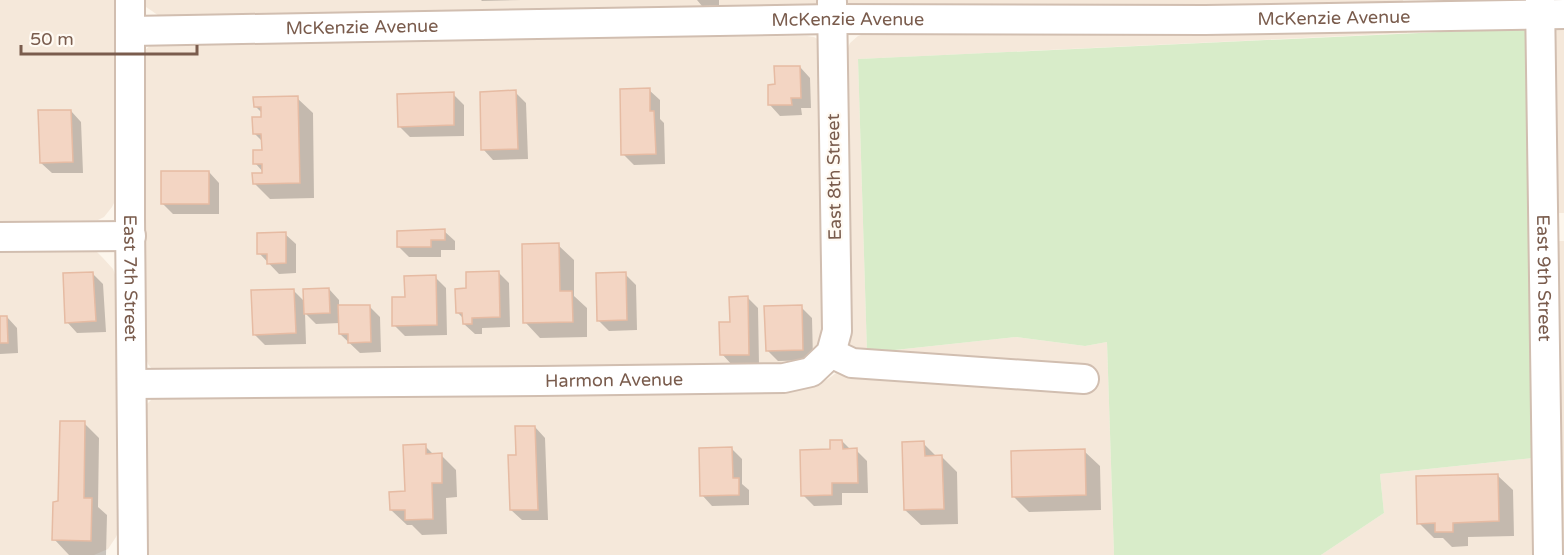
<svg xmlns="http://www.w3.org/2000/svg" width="1564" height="555" font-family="'Varela Round',sans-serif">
<rect width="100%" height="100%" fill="#fdf6ec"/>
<path fill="#f5e8da" d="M0,0h117v190l-2,11 -3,6 -8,10 -6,3 -98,2z
M143,0h675l-3,5 -644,14 -12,-3 -7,-5 -6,-4z
M846,0h557v8l-553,-1z
M1553,26h11v187h-8z
M1407,28v5l-549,26 9,294 149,-16 69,9 22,-4 7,213h-969v-141l1,-9 7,-7 657,-11 18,-8 8,-6 5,-6 7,-17 3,-19 -5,-278 4,-10 8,-7 6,-2 341,-2z
M807,36l7,1 5,3 11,292 -23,34 -649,6 -6,-3 -4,-5 -4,-12 -1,-298 2,-4 6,-5 11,-4z
M1556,241h8v314h-2z
M0,249l91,1 6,2 6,6 10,11 3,8 2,9 1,244 -3,7 -8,12 -14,6h-94z
M1533,458l1,97h-213l63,-42 -4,-39z"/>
<path fill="#d8ecc9" d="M1526,28l7,430 -153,16 4,39 -63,42h-207l-7,-213 -22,4 -69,-9 -149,16 -9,-294z"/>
<path fill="#0003" d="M481,0h41l-40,1z
M697,0h22v5l-17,1z
M800,67l10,11 1,30h-10l1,7 -22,1 -10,-11 6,-19z
M649,90l11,10v19l4,4 1,41 -31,1 -11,-11z
M515,92l11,11 2,56 -35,1 -10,-11z
M453,94l11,11v31l-54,1 -11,-11z
M297,98l16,15 1,85 -44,1 -16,-16 11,-9 -10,-11 8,-12v-9l-9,-9 9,-15v-4l-8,-8z
M71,111l10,11 2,51h-31l-11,-10z
M209,172l10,11v31h-46l-11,-11z
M444,231l11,10v9h-14v7h-32l-10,-10z
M285,234l11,10v29l-17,1 -20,-21z
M558,245l16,15v36l13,12v29l-47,1 -15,-16z
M498,272l11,11 1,44 -28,1v6h-7l-11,-10v-5l-6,-6 9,-23z
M92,273l11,11 3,48 -29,1 -10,-11z
M625,274l11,11 1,45 -28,1 -11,-11z
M435,277l11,11 1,47 -42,1 -11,-11 13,-27z
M329,289l10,11v7l30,-1 11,11 1,35 -21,1 -20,-19v-11l-24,1 -11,-11 1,31 -41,1 -11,-11 40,-43 11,11z
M747,297l11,11 1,57h-27l-10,-11z
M801,307l11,11 1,42 -35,1 -11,-11z
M0,317h7l10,11 1,25 -18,1z
M84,423l15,15 -1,69 9,8 -1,40h-37l-15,-16 6,-36z
M535,427l10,11 3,82h-26l-11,-10 6,-54z
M842,441l9,9h5l11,11 1,32h-26v12l-28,1 -11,-11 29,-44z
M923,443l14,14h5l15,15 1,52 -37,1 -16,-15z
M425,446l9,9h7l15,15 1,27 -11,1 1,36 -25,1 -10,-10h-5l-16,-15 15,-18z
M731,448l11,11v25l7,6v15l-37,1 -10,-11z
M1084,451l16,15 1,44 -72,2 -15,-15z
M1497,475l16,15 1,46 -46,1v9l-16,1 -9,-9h-9l-15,-15z"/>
<path fill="#f3d5c3" stroke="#e6bba3" stroke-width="1.5" d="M774,66h26l1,32h-10l1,7h-24v-20l7,-1z
M650,88v23h4l2,43 -35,1 -1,-66z
M516,90l2,59 -37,1 -1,-58z
M454,92v33l-56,2 -1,-33z
M298,96l2,87 -47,1 -1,-11h10v-9h-9v-14h9l-1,-16h-8l-1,-17h9v-10h-7l-1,-10z
M38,110h33l2,52 -33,1z
M161,171h48v33h-48z
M445,229v11h-14v7h-34v-16z
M286,232v31l-19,1v-10h-10v-21z
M559,243l1,48h12l1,31 -50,1 -1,-79z
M499,271l1,46 -28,1v6h-9l-1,-11h-6l-1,-24 11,-1v-16z
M93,272l3,49 -31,2 -2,-50z
M626,272l1,48 -30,1 -1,-48z
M436,275l1,50 -45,1v-29h13l-1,-21z
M329,288l1,25 -26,1 -1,-25z
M294,289l2,44 -43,2 -2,-45z
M748,296l1,59h-29l-1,-33h11l-1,-25z
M338,305h32l1,37 -23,1v-9h-9z
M802,305l1,45 -37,1 -2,-45z
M0,316h7l1,27h-8z
M60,421h25l-1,77h8l-1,43 -39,-1 1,-38 5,-1z
M515,426h20l3,84h-28l-2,-55h8z
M830,440h12l1,9 14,-1 1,35h-26v12l-31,1 -1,-46 30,-1z
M924,441l1,15 17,-1 2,54 -40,1 -2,-68z
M426,444v10l16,-1v30h-10l1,36 -28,1v-10h-15l-1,-18 16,-1 -2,-46z
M732,447l1,31h6v17l-39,1 -1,-48z
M1085,449l1,46 -74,2 -1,-46z
M1498,474l1,47 -46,2v9h-18v-9l-18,1 -1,-48z"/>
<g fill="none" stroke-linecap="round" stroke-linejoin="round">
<g stroke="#d1beb0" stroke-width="32">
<g id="street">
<path id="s1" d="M130,0v218l3,337"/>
<path id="s2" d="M1540,0l8,555"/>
<path id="s3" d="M131,31l702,-12 372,1 359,-6"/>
<path d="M0,237l131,-1"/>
<path d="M831,353l21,10 232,16"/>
<path id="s4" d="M132,384l408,-3 244,-3 27,-6 20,-19 6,-22 -5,-329"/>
</g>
</g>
<use href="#street" stroke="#fff" stroke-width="28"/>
</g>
<g text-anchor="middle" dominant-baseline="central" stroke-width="4.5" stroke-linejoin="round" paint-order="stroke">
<g font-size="18" fill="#7a5c4d" stroke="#fffaf3">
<text stroke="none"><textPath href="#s3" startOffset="1203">McKenzie Avenue</textPath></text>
<text stroke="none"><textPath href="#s3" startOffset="717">McKenzie Avenue</textPath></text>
<text stroke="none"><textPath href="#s3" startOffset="231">McKenzie Avenue</textPath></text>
<text transform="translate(834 177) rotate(-91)">East 8th Street</text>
<text stroke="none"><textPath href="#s1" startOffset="278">East 7th Street</textPath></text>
<text stroke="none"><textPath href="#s2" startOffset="278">East 9th Street</textPath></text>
<text stroke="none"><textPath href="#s4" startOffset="482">Harmon Avenue</textPath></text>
</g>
</g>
<path d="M21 45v9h176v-9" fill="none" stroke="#7a5c4d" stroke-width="3"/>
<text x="30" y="45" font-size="18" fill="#7a5c4d" stroke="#fffaf3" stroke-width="4.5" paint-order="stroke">50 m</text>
</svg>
